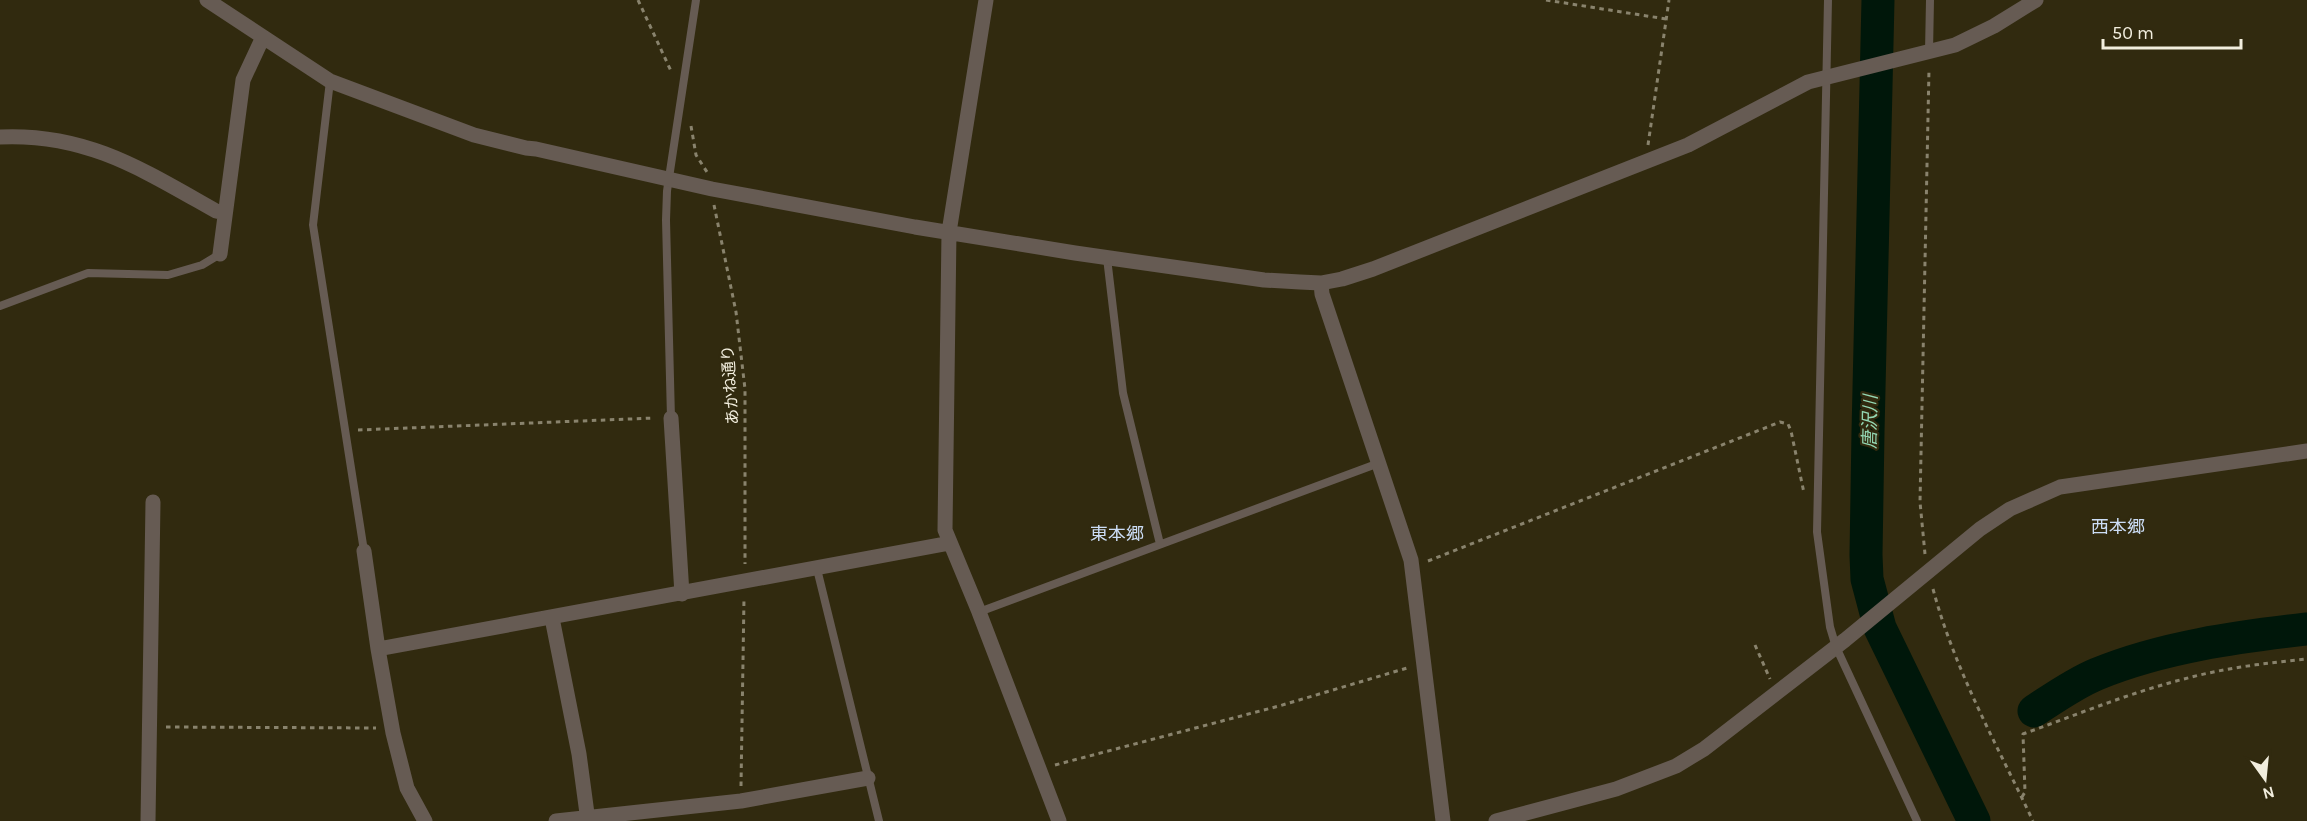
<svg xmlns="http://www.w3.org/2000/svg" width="2307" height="821" font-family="Karla,'Noto Sans JP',sans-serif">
<rect width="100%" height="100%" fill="#312a0f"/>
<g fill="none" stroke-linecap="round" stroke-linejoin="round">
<path stroke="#00170a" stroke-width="33" d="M1878,0l-10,432 -2,123 1,24 13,49 94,193
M2034,711c20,-13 41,-28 63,-37 66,-27 140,-37 210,-45"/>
<path stroke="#89836d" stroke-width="3" stroke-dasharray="4.5 4.5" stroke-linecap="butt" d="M638,0l33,71
M1546,0l120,19
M691,126l5,29 11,17
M1648,145l21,-145
M714,205l22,107 9,77v175
M358,430l296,-12
M1925,554l-5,-52 9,-433
M1428,561l352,-139 8,2 3,7 13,62
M1933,589c22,82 64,156 100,232
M1755,645l15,34
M166,727l210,1
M1055,765l224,-59 128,-38
M741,786l3,-188
M2022,797l3,-5 -2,-58c53,-19 106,-41 161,-55 40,-11 82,-16 123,-20"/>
<path stroke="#665b53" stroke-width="8" d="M1828,0l-11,532 13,95 6,20 81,174
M1929,52l1,-52
M330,81l-17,144 51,326
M1107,258l16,135 37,151
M0,306l88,-33 80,2 34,-10 18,-11
M671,418l-5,-198 1,-29 29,-191
M817,569l62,252
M979,612l400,-149"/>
<path stroke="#665b53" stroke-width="15" d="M207,0l123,81 144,54 52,13 10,1 176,40 203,38 160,26 189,27 36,2 21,1 21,-4 31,-10 315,-124 120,-63 147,-37 39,-19 42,-26
M986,0l-37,232 -4,298 34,82 80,209
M0,137c87,-4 143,33 216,74l9,2
M220,254l23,-174 20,-43
M1321,283l1,11 89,266 32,261
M671,418l11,176
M364,551l14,98 15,84 14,55 18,33
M552,618l27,136 9,67
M378,649l572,-106
M148,821l5,-319
M556,821l185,-20 127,-23
M1496,821l120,-32 60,-23 28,-17 141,-109 135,-111 30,-20 50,-22 247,-36"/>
</g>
<g text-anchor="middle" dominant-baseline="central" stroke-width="4.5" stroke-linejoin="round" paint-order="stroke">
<g font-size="16" fill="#f2eede" stroke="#312a0f">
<text transform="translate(730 385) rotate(-94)">あかね通り</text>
</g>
<g font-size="18" font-style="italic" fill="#94d8b4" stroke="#312a0f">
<text transform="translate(1870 422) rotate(-89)">唐沢川</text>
</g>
<g font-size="18" fill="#ccddf6" stroke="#312a0f">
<text x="2118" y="527">西本郷</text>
<text x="1117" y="534">東本郷</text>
</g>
</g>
<g transform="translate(2265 779) rotate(165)" stroke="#312a0f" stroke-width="4.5" paint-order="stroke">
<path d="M0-4.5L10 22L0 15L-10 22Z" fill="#f2eede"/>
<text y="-9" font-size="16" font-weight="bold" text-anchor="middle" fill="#f2eede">N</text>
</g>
<path d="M2103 39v9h138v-9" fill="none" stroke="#f2eede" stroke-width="3"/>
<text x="2112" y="39" font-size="18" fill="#f2eede" stroke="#312a0f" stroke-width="4.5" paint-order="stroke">50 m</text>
</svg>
